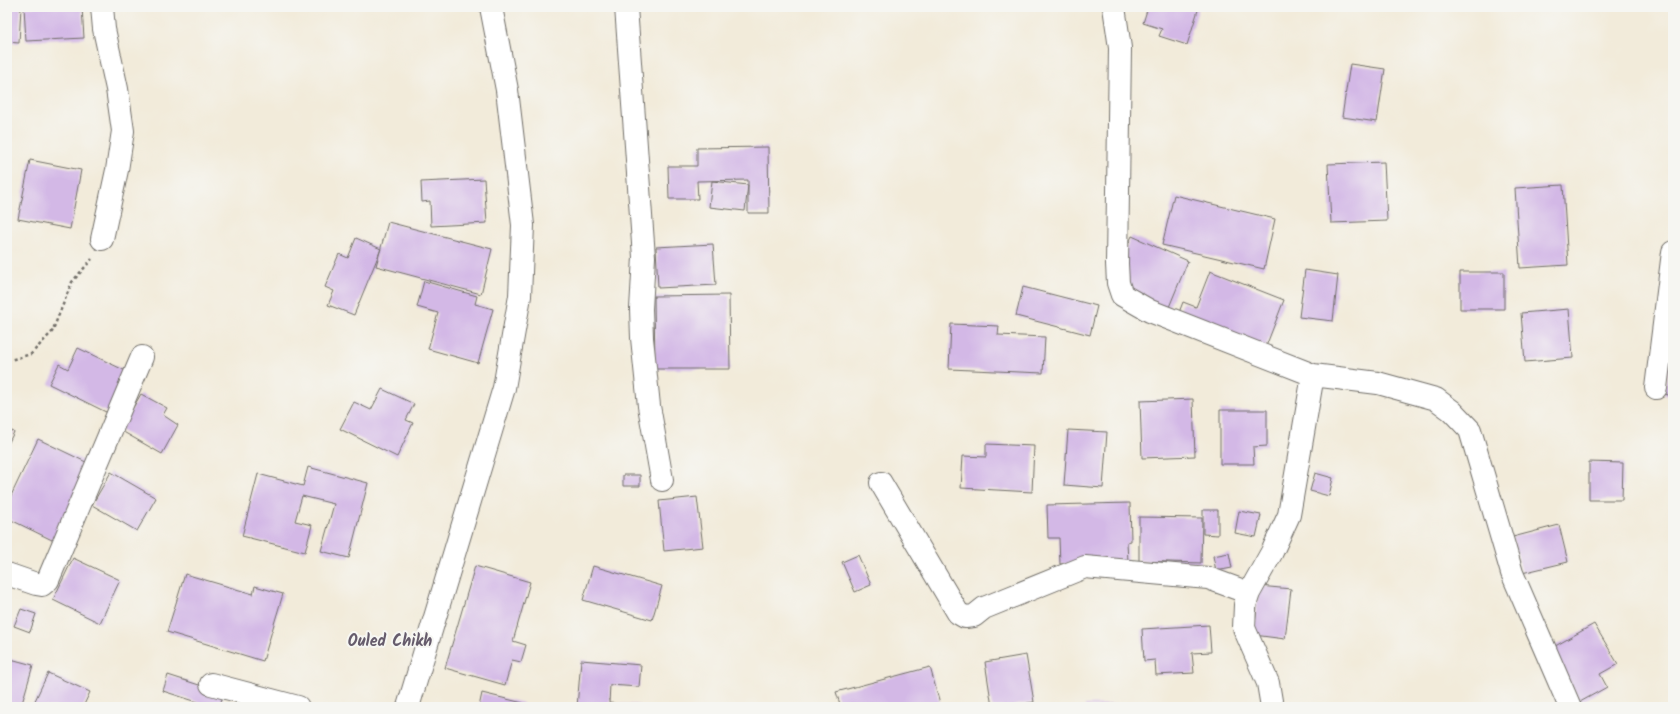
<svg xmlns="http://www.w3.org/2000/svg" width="1680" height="714" font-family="Kalam,sans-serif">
<rect width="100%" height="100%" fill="#f6f6f2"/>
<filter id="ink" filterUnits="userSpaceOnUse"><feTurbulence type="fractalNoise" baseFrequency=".025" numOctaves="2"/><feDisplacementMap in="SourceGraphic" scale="8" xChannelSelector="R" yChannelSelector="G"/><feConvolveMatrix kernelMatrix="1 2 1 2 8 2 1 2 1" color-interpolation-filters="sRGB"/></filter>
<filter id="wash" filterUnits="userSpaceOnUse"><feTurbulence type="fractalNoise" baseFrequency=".012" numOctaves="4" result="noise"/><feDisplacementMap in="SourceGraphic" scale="16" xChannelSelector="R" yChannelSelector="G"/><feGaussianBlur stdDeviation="0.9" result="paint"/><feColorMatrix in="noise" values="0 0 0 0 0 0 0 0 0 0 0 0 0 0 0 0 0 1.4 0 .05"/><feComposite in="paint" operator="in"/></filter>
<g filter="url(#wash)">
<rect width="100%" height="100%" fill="#f2ebda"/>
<g id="blocks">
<path fill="#d3b8e6" d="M7,7h14l-2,36 -12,-1z
M24,7h58l2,31 -58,3z
M1148,7h51l-12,38 -28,-9 3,-7 -19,-6z
M1350,64l35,5 -8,53 -35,-5z
M768,147l1,66h-21v-33l-51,1 1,18h-29l-1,-33h29v-18z
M30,160l51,10 -11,59 -52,-10z
M1384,162l3,59 -56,2 -3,-59z
M484,179l3,44 -56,3 -1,-25 -8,1 -1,-20z
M712,181l36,4 -3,26 -36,-4z
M1563,185l5,80 -48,3 -5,-80z
M1174,195l101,24 -11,50 -102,-24z
M388,222l104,27 -11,45 -105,-28z
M1132,236l56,25 -21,51 -35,-16 -10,-39z
M356,238l25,11 -27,66 -26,-10 6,-14 -9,-4 14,-33 9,4z
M713,244l3,41 -58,3 -2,-41z
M1305,270l33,5 -5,46 -34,-4z
M1210,271l74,29 -19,49 -87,-34 5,-13 13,5z
M1460,272h44v37h-44z
M424,281l53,15 -2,8 18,5 -15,54 -50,-14 10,-36 -21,-6z
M1023,287l74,19 -7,29 -74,-19z
M729,295l1,74h-75l-1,-73z
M1569,309l4,49 -48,4 -4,-49z
M951,324l48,2 -1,9 47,2 -2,36 -94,-4z
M78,348l50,24 -20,41 -59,-29 10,-20 9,5z
M1672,348h1v48l-9,-2z
M382,389l32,15 -8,16 7,3 -16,34 -57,-28 14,-27 17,8z
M141,394l26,14 -4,7 15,10 -16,29 -42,-24z
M1193,399l2,57 -53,2 -2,-57z
M1220,410h47v36l-14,1 1,17h-34z
M7,429l7,3 -7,14z
M1068,430l39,2 -4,56 -39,-3z
M38,439l52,25 -36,77 -47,-23v-14z
M986,444l48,2 -2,46 -71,-4 2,-32 23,1z
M1589,462l34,1 -1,37h-33z
M308,467l60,16 -19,75 -28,-7 13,-47 -32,-8 -7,25 17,4 -7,27 -63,-16 16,-62 45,12z
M111,472l45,26 -19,33 -45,-26z
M1315,473l18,5 -4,18 -19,-5z
M623,475h17v11h-17z
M697,497l6,50 -39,4 -5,-50z
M1130,503l1,38 -4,1 1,20 -68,2 -1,-26h-11l-1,-33z
M1203,510h15v25l-15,-1z
M1239,511l22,4 -5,22 -21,-4z
M1139,517l63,1 -1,45 -62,-2z
M1559,525l9,37 -46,11 -9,-36z
M1229,553l3,15 -16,3 -3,-15z
M858,555l13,30 -16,7 -13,-30z
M73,558l47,22 -20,43 -47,-23z
M475,566l55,16 -17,59 13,4 -5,17 -9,-2 -7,25 -60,-17z
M593,566l69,20 -10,34 -69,-20z
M185,574l68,20 2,-8 28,8 -20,67 -96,-29z
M1259,586l32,3 -6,50 -31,-4z
M21,609l15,5 -6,18 -16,-6z
M1594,624l24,40 -18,10 7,13 -27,15 -30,-53z
M1209,625l2,27 -19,1 2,20 -38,2 -1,-15 -11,1 -2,-32z
M1026,655l8,47 -28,5h-14l-7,-45z
M7,658l26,7 -12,42h-14z
M581,660l60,5 -2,22 -29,-2 -1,18 30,2v2h-62z
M930,667l11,40h-100l-5,-15z
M48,673l42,19 -7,15h-51z
M168,675l56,18 -5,14h-6l-50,-16z
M482,693l41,10 -1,4h-43z
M1134,704v3h-49v-2z"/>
</g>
</g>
<g filter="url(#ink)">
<use href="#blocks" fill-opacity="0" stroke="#716e68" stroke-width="1"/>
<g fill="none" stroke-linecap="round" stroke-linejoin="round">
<g stroke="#716e68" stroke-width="24">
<path id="minor" d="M102,7l2,22 13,60 6,42 -6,39 -15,69
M626,7l18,250 -3,52 1,29 7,68 13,74
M1114,7l6,41 -3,216 1,19 4,12 28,16 163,64 -24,140 -17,37 -23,41 -4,12 -1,23 24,55 4,24
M1313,375l65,8 58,16 16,12 18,19 42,143 58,134
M1656,388l17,-136
M881,483l77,130 7,4 9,-1 10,-8 101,-41 123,11 41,15
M7,574l29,10 6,1 6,-5 94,-223
M211,684l87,23
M408,707l96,-319 16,-92 3,-71 -16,-135 -16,-83"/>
</g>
<path stroke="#716e68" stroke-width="2.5" stroke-dasharray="3 3" stroke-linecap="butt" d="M7,361l24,-7 21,-22 20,-50 20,-23"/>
<use href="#minor" stroke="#fff" stroke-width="22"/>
</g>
</g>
<g text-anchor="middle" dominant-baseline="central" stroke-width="4" stroke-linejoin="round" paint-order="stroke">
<g font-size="16" font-weight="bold" fill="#665c6c" stroke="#f6f6f2">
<text x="390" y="641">Ouled Chikh</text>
</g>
</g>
<rect width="1680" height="714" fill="none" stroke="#f6f6f2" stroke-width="24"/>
</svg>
